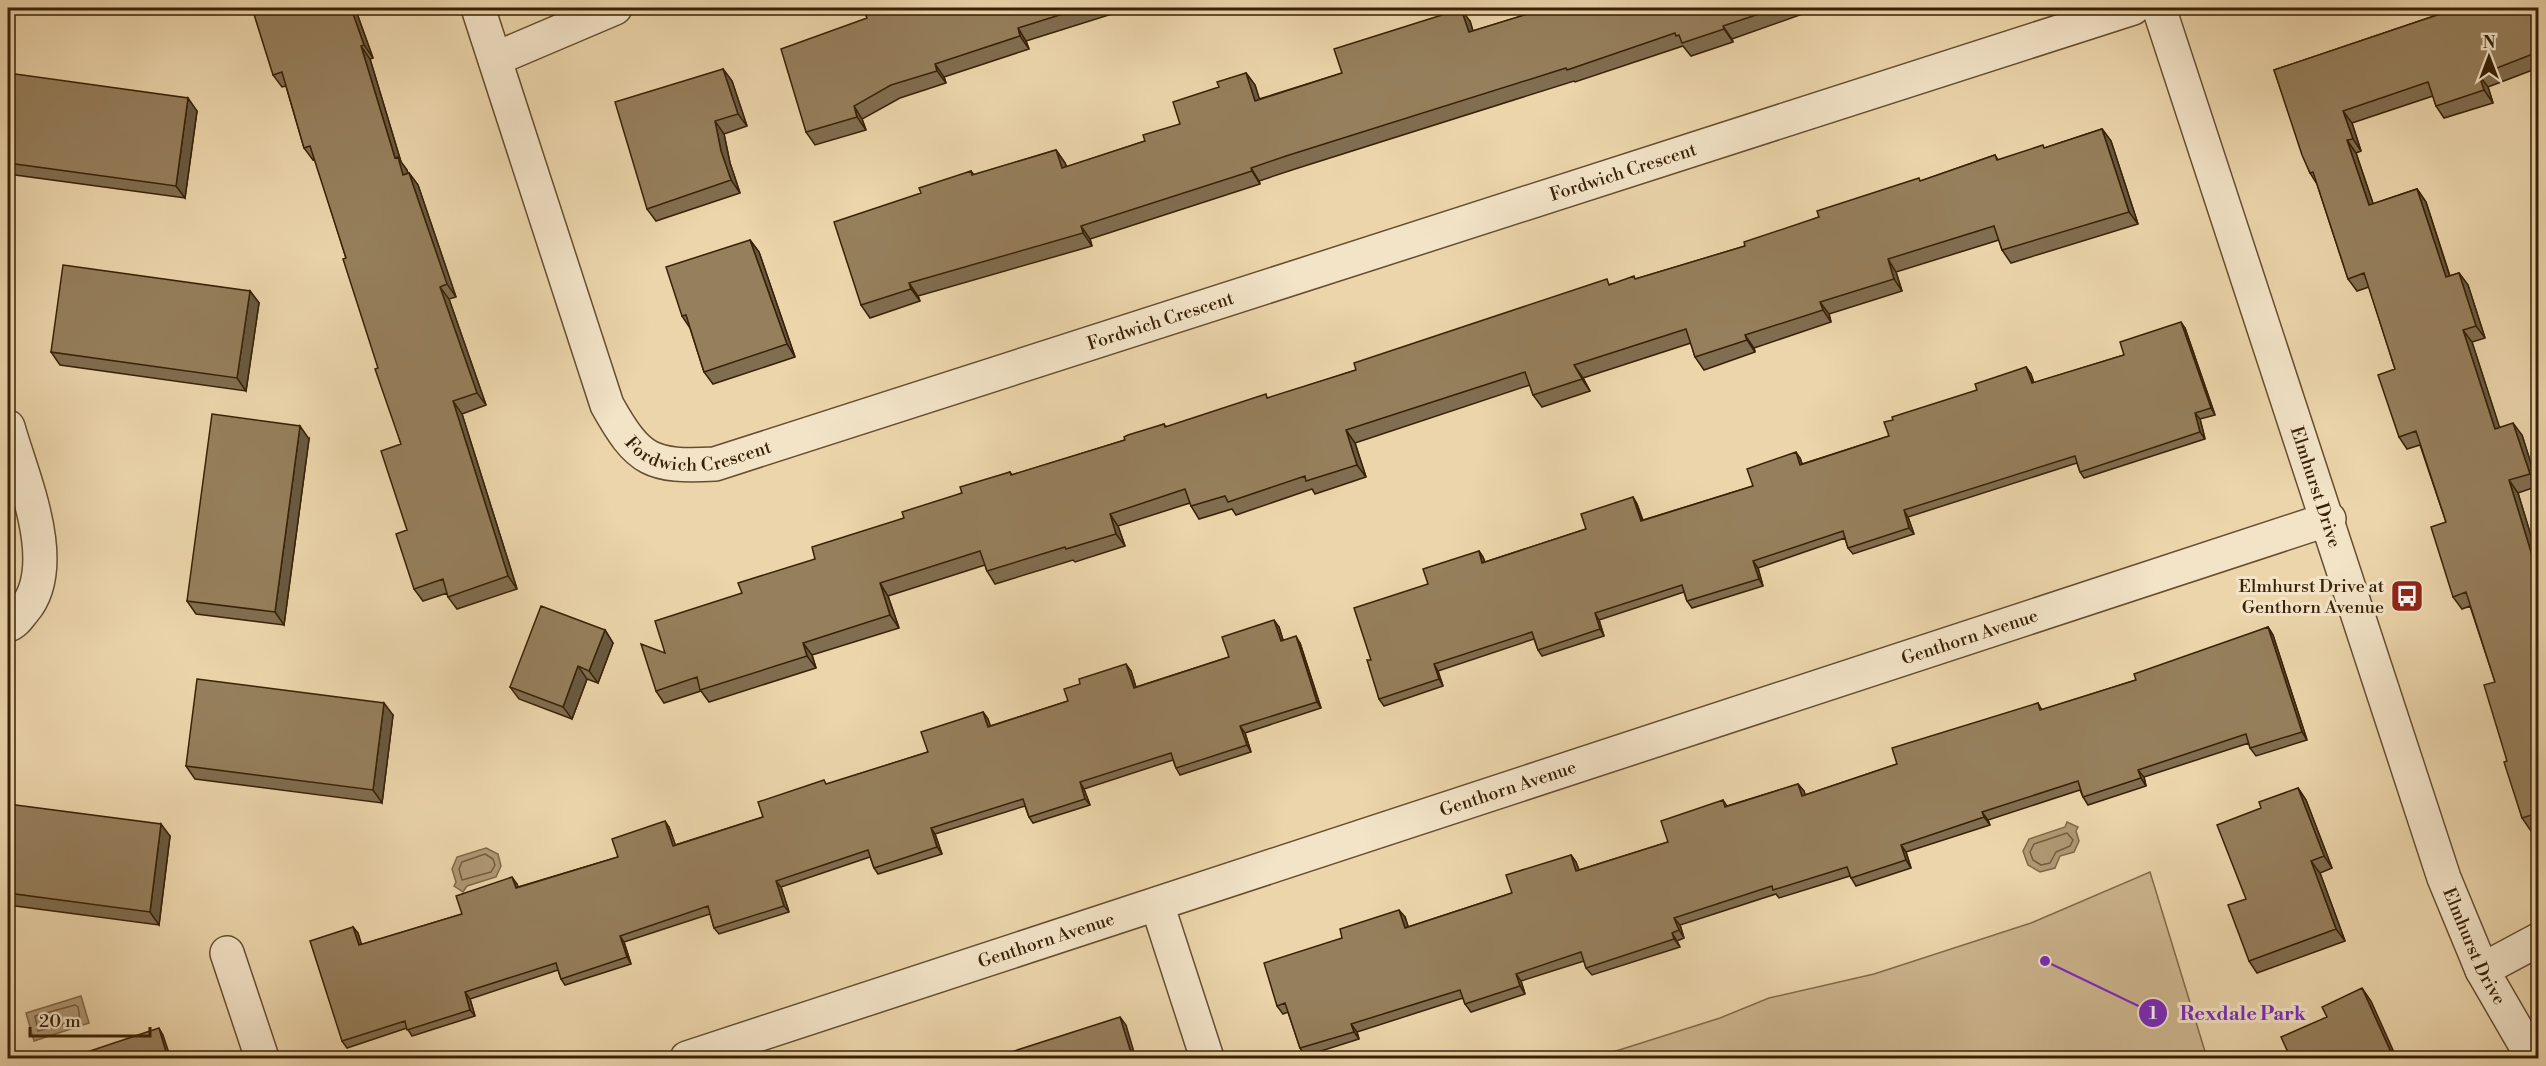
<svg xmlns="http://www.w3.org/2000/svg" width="2546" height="1066" font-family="'Libre Bodoni',serif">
<rect width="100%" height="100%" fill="#ecd5ab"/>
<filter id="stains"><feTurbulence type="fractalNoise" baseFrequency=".00333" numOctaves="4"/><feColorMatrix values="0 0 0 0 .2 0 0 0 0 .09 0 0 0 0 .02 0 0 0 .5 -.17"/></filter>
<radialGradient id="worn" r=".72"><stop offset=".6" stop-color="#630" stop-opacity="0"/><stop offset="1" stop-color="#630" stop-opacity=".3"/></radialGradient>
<path fill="#cdb68f" stroke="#826c4a" stroke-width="1.5" d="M2150,872l57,186h-613l126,-40 49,-20 105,-24 157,-51z"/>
<path fill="#af9873" stroke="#7f6847" stroke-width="1.5" d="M2067,822l11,5 -2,4 3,10 -5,11 -14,4 -5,12 -15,4 -12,-7 -5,-14 6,-12 36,-12z
M486,848l12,6 3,12 -5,11 -29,9 -4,6 -9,-6 2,-4 -4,-13 5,-12z
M81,996l8,27 -55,18 -8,-28z"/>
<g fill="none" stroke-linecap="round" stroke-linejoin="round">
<path stroke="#745c3c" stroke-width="1.5" d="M2067,833l6,7 -3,6 -14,6 -6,11 -9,2 -8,-5 -3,-8 4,-8z
M485,854l8,5 2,6 -4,7 -29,8 -3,-11 3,-7z
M75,1005l3,2 2,13 -42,11 -3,-15z"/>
<g stroke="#654e2f" stroke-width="36">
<g id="minor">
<path id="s1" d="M478,8l129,397c32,57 44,62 108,59l1418,-456"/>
<path id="s2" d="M2159,8l285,870 38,92 51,88"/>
<path d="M495,59l120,-51"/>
<path d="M8,427c14,50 54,138 16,183 -5,6 -9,13 -16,15"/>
<path d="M1157,904l50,154"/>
<path d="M227,953l35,105"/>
<path d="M2482,970l56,-30"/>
<path id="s3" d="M687,1058l1642,-539"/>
</g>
</g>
<use href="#minor" stroke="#f3e4c8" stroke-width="33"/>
</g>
<path fill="#816d4f" stroke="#382106" stroke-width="1.5" d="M355,8l18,50 -3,1 31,103 6,8 1,3h1l9,12 38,112 -7,2 37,106 -24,9 55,175 -60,20 -9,-12 -1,-4 -24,8 -9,-12 -7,-59 -6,-86 -55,-186 -31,-99 -2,1 -9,-12 -18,-62 -4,1 -9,-12z
M863,8h268l-105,33 3,8 -85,28 2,6 -46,15 -38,21 4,11 -51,15 -9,-13 61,-114z
M1547,8h263l1,3 -79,28 1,3 -42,14 -8,-10 -108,36 -1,-1 -279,88 -36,12 1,3 -170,55 2,7 -174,50 2,5 -50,17 -9,-13 60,-112 50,-22 3,4 82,-25 9,13 2,4 78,-26 35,-17 39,-37 27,-14 9,12 4,14 83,-26 128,-52 3,10z
M2458,8l4,5 76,-5v60l-50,19 5,16 -49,15 -8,-12 -3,-10 -81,27 9,28 -5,2 17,51 44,-15 9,13 24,74 9,-3 9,12 17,53 -13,4 27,85 23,8 16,51 -20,7 20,66v269l-7,3 -9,-13 -15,-57 -12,-79 -25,-76 -8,3 -9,-12 -7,-75 -26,-77 -13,4 -8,-12 -4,-68 -26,-82 -12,4 -9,-12 -31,-95 -7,-11 -36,-103z
M723,69l9,12 15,45 -23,8 6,29 10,30 -84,28 -9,-12z
M8,73l189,38 -12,87 -177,-24z
M2102,129l9,12 27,83 -127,39 -9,-13 -3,-10 -103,32 6,19 -73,23 2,8 -77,26 1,4 -51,18 -9,-13 -4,-14 -108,35 7,13 -48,16 -9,-12 -3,-10 -175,58 11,34 -51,17 -3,-5 -76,26 -4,-6 -33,10 -8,-13 -1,-3 -72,23 7,20 -50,16 -2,-2 -78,24 -8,-13 -2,-6 -97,31 11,32 -87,27 4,13 -107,34 -8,-11 -37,12 -8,-12 9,-38 77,-60 162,-75 106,-46 2,3 113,-35 39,-16 2,3 103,-29 87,-28 255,-86 25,-5 109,-33 74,-29 102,-36 74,-26 3,5 47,-12z
M750,240l9,12 36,105 -82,27 -9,-12 -14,-44 -8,-12z
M250,291l9,12 -13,88 -186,-26 -9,-13z
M2185,328l30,87 -15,4 5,20 -121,39 -4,-6 -3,-9 -169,54 6,17 -61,20 -5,-6 -3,-10 -87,30 5,18 -71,22 -5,-7 -3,-9 -85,28 5,16 -62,20 -4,-6 -4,-11 -96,32 5,15 -59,20 -5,-7 -8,-39 57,-76 51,-33 4,6 2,5 101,-33 47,-32 4,7 6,16 110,-34 47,-28 2,6 87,-28 88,-46 49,-23 5,7 3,9 90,-28z
M309,439l-25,186 -88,-11 -9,-13z
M1279,627l4,13 17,3 21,65 -76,25 6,19 -71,23 -4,-7 -3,-8 -89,29 6,16 -57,18 -4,-6 -4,-11 -90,28 7,20 -64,20 -4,-6 -4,-11 -89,30 8,25 -70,22 -5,-6 -4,-14 -86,28 7,22 -66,21 -4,-6 -3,-9 -88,29 5,17 -63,20 -5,-8 -60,20 -5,-7 11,-114 5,6 3,12 101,-31 55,-30 1,3 100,-30 51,-30 6,18 88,-28 65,-33 100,-32 55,-40 5,7 2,7 78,-25 63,-30 5,16 93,-30z
M2268,627l5,8 34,105 -51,16 -6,-8 -1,-5 -105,34 2,9 -58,19 -5,-8 -3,-7 -92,30 2,5 -84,27 5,16 -55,18 -6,-10 -71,22 -3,-4 -96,31 4,13 -7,3 3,6 -88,28 -6,-7 -2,-7 -63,20 4,13 -54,18 -6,-8 -2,-6 -106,34 2,7 -54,17 -5,-8 -12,-36 -5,2 -6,-8 128,-89 3,10 104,-34 59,-38 5,7 3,8 89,-28 55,-42 4,6 71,-22 6,7 1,4 92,-31 141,-61 4,7 94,-30z
M605,630l8,13 -15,40 -11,-4 -15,40 -53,-20 -9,-12z
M393,715l-11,88 -187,-24 -9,-13z
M2298,788l8,12 26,68 -12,5 25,68 -88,32 -8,-12 -3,-62 15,-91z
M8,804l162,32 -11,89 -151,-20z"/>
<path fill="#695940" stroke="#382106" stroke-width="1.5" d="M351,8h4l18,50 -9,-13z
M1461,9l9,12 7,24 -8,-13z
M1723,26l9,13 1,3 -9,-13z
M1018,28l8,13 3,8 -9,-13z
M361,46l9,13 31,103 6,8 5,17 -9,-12 -8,-17z
M935,64l9,13 2,6 -9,-12z
M723,69l9,12 15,45 -9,-12z
M1246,73l9,12 9,28 -9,-12z
M2479,75l9,12 5,16 -9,-13z
M188,98l9,13 -12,87 -9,-12z
M854,106l8,13 4,11 -9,-13z
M2343,111l9,12 9,28 -8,-12z
M715,121l9,13 6,29 10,30 -9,-13 -10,-29z
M2102,129l9,12 27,83 -9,-12z
M2347,140l9,13 22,65 -9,-13z
M1056,150l9,13 6,18 -9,-13z
M1251,168l8,13 1,3 -8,-13z
M409,173l9,12 38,112 -9,-13z
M2417,189l9,13 28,88 -8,-13z
M1081,226l9,13 2,7 -9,-13z
M750,240l9,12 36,105 -8,-13z
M1888,259l8,13 6,19 -8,-12z
M2459,273l9,12 17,53 -9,-12z
M909,283l9,13 2,5 -9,-12z
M440,287l9,12 37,106 -9,-12z
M250,291l9,12 -13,88 -9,-13z
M1820,302l9,12 2,8 -8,-12z
M2181,322l4,6 30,87 -4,-7z
M2463,330l9,12 32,99 -9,-12z
M1745,335l9,13 1,4 -8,-12z
M1574,365l9,13 7,13 -8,-12z
M2026,367l5,7 5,16 -4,-7z
M453,401l9,13 55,175 -9,-13z
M2195,413l5,6 5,20 -5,-7z
M2513,423l9,12 16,51 -8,-12z
M300,426l9,13 -25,186 -9,-13z
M1346,430l9,13 11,34 -9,-12z
M1796,452l4,6 5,13 -5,-6z
M2509,480l9,13 20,66v16z
M1633,497l4,7 8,24 -4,-7z
M1904,510l4,7 6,17 -5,-6z
M1110,514l8,12 7,20 -9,-12z
M1479,551l4,6 4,12 -5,-6z
M1753,561l5,7 5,18 -4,-7z
M880,583l8,13 11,32 -9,-13z
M1595,613l4,7 5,16 -4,-7z
M1274,620l5,7 6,20 -4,-6z
M2268,627l5,8 34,105 -5,-8z
M605,630l8,13 -15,40 -9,-12z
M1296,636l4,7 21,65 -4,-6z
M803,643l9,12 4,13 -9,-12z
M1126,664l5,7 7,24 -4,-7z
M1434,664l4,7 5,15 -4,-7z
M578,666l9,13 -15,40 -9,-12z
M384,703l9,12 -11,88 -9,-13z
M983,712l5,7 5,14 -5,-6z
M1240,726l5,7 6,19 -4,-7z
M2138,770l6,7 2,9 -5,-8z
M1080,782l4,7 6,16 -5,-6z
M1798,784l6,7 4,13 -6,-8z
M2298,788l8,12 26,68 -8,-12z
M1982,812l6,8 2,5 -6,-8z
M665,821l4,6 9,25 -5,-6z
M161,824l9,12 -11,89 -9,-13z
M931,828l4,6 7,20 -5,-7z
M1901,845l5,7 5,16 -5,-8z
M1571,855l5,7 6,16 -6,-7z
M2311,861l9,12 25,68 -9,-12z
M512,877l5,7 3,10 -4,-6z
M776,881l5,6 8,25 -5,-6z
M1399,910l6,7 6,18 -6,-7z
M1674,918l6,7 4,13 -5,-8z
M353,927l5,6 6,19 -5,-7z
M1672,933l5,8 3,6 -6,-8z
M620,936l4,6 7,22 -4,-7z
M1516,974l5,7 4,13 -5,-8z
M2362,988l9,13 26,58h-3z
M465,992l5,7 5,17 -5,-6z
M1120,1017l6,8 10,34h-3z
M1351,1024l6,8 2,7 -5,-7z
M159,1028l4,7 8,24h-3z"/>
<path fill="#967f5c" stroke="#382106" stroke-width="1.5" d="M252,8h99l13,37 -3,1 34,112 3,-1 5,18 6,-2 38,111 -7,3 37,106 -24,8 55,175 -60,21 -5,-18 -29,10 -18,-55 11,-4 -26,-79 20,-7 -26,-75 3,-1 -35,-109 3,-1 -36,-112 -6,2 -22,-76 -9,3z
M863,8h219l-64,20 2,8 -85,28 2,7 -46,14 -37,21 3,11 -51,15 -25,-83 86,-31z
M1547,8h230l-54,18 1,3 -42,14 -3,-8 -3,1 -1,-3 -108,37 -1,-2 -280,88 -35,12 1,3 -171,55 2,7 -174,50 2,6 -50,16 -27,-83 87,-29 -2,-5 52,-17 1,4 84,-25 6,18 83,-27 -2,-6 37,-11 -7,-22 46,-15 -2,-5 29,-9 9,28 87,-28 -8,-24 127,-40 8,23z
M2458,8l2,6 17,-6h61v44l-59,23 5,15 -48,16 -8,-24 -85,29 10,28 -6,1 22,65 48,-16 29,88 13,-4 17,53 -13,4 32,99 18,-6 17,51 -21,6 29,95v238l-16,5 -18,-56 3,-1 -23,-76 11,-3 -29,-90 -13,5 -22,-70 15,-5 -30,-91 -17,6 -21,-62 17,-6 -31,-96 -16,6 -35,-107 -3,1 -8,-18 -28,-85z
M723,69l15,45 -23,7 6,30 10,29 -84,29 -32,-107z
M8,73l180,25 -12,88 -168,-23z
M2102,129l27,83 -127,38 -8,-24 -106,33 6,20 -74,23 3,8 -78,25 2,5 -52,17 -9,-28 -112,36 8,14 -49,16 -8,-23 -179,58 11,35 -51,16 -1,-5 -77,26 -3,-6 -34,10 -6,-17 -75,25 6,20 -50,15 -1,-2 -78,24 -7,-20 -100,32 10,32 -87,28 4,13 -107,34 -3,-13 -41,14 -15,-47 24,9 -10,-32 87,-28 -4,-10 77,-24 -3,-12 92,-29 -2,-6 60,-19 -2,-6 50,-15 1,3 114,-35 -1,-3 4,-2 36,-11 1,3 101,-33 1,4 89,-28 -2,-7 253,-84 2,6 25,-9 1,3 110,-33 -1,-4 75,-25 -2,-6 102,-33 1,3 75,-26 2,5 46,-15 1,3z
M750,240l37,104 -83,28 -18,-57 -4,1 -16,-49z
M63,265l187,26 -13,87 -186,-26z
M2181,322l30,86 -16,5 5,19 -120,40 -5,-16 -171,54 5,18 -61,20 -5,-17 -90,30 6,18 -72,22 -5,-16 -87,28 5,16 -62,21 -6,-18 -98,32 5,15 -60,20 -12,-39h4l-17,-52 74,-24 -5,-15 56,-18 3,12 104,-34 -5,-15 52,-17 8,24 112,-35 -6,-17 49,-17 4,13 89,-29 -5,-14 9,-2 -1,-3 85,-27 -2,-6 51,-17 6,16 92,-28 -4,-13z
M212,414l88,12 -25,186 -88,-11z
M541,606l64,24 -16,41 -11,-5 -15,41 -53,-20z
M1274,620l7,21 15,-5 21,66 -77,24 7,19 -71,23 -5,-15 -91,29 5,17 -56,18 -6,-18 -92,29 6,19 -63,21 -6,-18 -92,31 8,25 -70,22 -6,-22 -88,30 7,21 -66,22 -5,-16 -91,29 5,18 -63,20 -2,-9 -63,20 -32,-100 43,-14 6,18 103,-31 -6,-18 56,-19 4,11 102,-31 -6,-18 53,-18 8,25 90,-29 -5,-15 66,-22 2,4 102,-32 -7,-20 62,-20 5,15 80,-26 -4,-12 16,-5 -1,-5 47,-15 8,24 95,-31 -7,-20z
M2268,627l34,105 -52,16 -4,-14 -108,36 3,8 -58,19 -5,-16 -96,31 2,5 -83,28 5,15 -55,18 -4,-11 -74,23 -1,-4 -98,32 5,12 -7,3 2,6 -88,29 -5,-16 -65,22 4,12 -55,18 -5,-14 -109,34 3,8 -54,16 -15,-45 -8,3 -13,-43 78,-25 -2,-9 59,-19 6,18 107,-35 -6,-18 65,-20 5,16 92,-29 -7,-21 62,-21 2,7 73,-23 4,12 95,-32 -5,-16 146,-45 2,7 96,-30 -2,-6z
M197,679l187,24 -11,87 -187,-24z
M2298,788l26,68 -13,5 25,68 -87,32 -21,-56 18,-6 -29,-74 44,-17 -2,-6z
M8,804l153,20 -11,88 -142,-19z
M2362,988l32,71h-103l-10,-22 46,-20 -5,-10z
M1120,1017l13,42h-144z
M159,1028l9,31h-102z"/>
<defs>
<g id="bus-square" transform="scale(1.725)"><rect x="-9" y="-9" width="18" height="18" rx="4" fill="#8f2418" stroke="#f3e4c8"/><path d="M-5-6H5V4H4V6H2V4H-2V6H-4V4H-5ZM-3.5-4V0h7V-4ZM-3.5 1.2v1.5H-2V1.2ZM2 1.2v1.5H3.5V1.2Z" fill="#fff"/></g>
</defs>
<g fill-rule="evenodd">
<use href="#bus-square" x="2407" y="596"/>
</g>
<g text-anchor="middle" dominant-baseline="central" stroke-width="6" stroke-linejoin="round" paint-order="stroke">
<g font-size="18" fill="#382106" stroke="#f3e4c8">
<text stroke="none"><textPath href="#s1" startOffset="1506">Fordwich Crescent</textPath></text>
<text stroke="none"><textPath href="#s1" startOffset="1020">Fordwich Crescent</textPath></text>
<text stroke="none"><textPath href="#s1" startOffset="534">Fordwich Crescent</textPath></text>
<text stroke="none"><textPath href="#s2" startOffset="504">Elmhurst Drive</textPath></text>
<text stroke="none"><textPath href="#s3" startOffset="1350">Genthorn Avenue</textPath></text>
<text stroke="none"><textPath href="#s3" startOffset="864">Genthorn Avenue</textPath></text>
<text stroke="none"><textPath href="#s3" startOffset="378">Genthorn Avenue</textPath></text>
<text stroke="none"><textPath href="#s2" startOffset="990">Elmhurst Drive</textPath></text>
</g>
<g font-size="18" fill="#382106" stroke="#f3e4c8" text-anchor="end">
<text x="2384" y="586">Elmhurst Drive at<tspan x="2384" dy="21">Genthorn Avenue</tspan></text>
</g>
</g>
<path fill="none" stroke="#7b2cbf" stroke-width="2" d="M2045 961L2153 1013"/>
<g fill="#7b2cbf" stroke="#f3e4c8" stroke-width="2">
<circle cx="2045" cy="961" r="6"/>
<circle cx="2153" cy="1013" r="15"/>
</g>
<g font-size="18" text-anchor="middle" font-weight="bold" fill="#fff">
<text x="2153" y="1019">1</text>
</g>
<g font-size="20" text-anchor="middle" font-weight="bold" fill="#7b2cbf" stroke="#f3e4c8" stroke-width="6" stroke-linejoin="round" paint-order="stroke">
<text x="2243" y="1020">Rexdale Park</text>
</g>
<rect width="2546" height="1066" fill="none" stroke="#ecd5ab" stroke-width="30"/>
<rect x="9" y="9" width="2528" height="1048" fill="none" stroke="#382106" stroke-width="3"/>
<rect x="15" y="15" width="2516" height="1036" fill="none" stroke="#382106" stroke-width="1.5"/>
<g transform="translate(2489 57)" stroke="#f3e4c8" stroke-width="4.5" paint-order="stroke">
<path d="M0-4.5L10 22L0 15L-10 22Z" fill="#382106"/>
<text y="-9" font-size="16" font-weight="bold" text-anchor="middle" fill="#382106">N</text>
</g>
<path d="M30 1027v9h120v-9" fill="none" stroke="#382106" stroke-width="3"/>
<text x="39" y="1027" font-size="18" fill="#382106" stroke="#f3e4c8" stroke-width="4.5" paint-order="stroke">20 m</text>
<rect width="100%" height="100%" filter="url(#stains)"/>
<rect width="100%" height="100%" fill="url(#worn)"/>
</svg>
